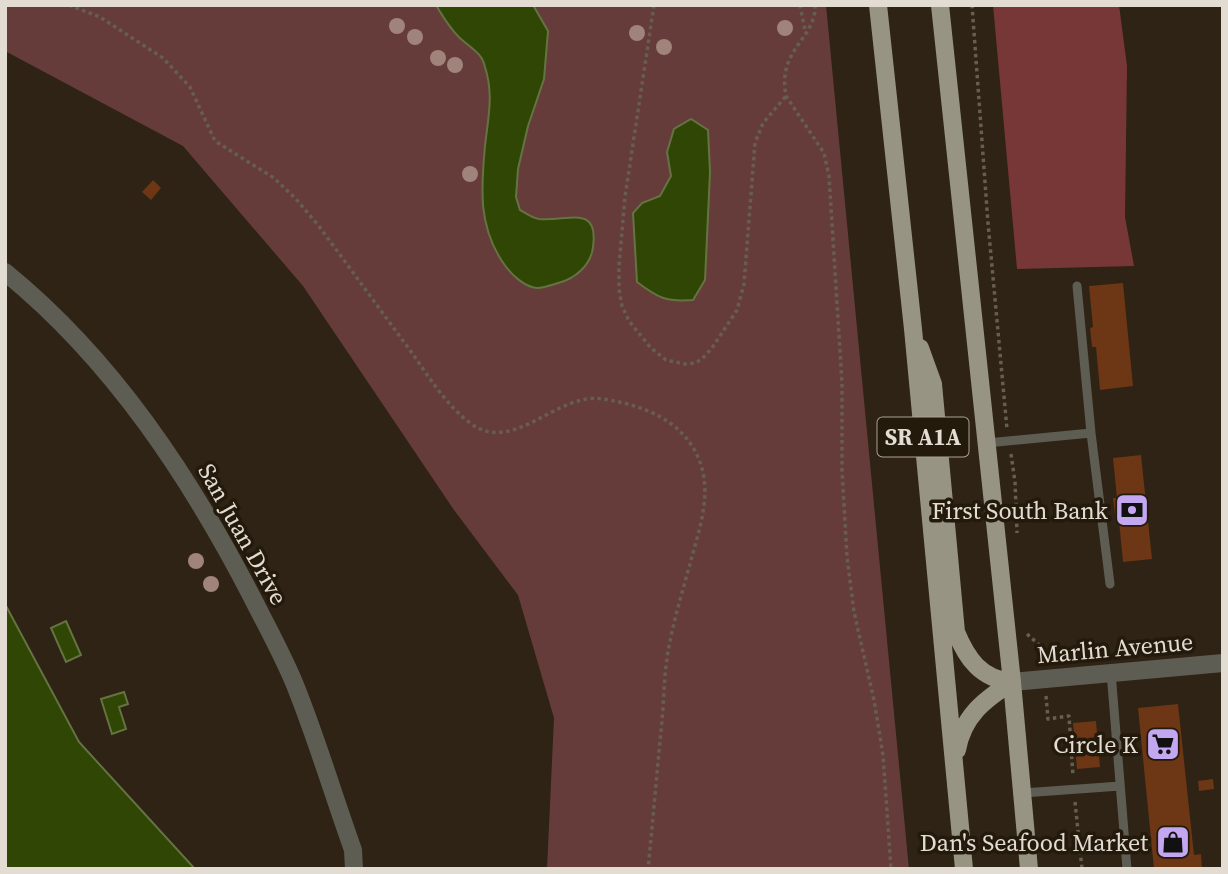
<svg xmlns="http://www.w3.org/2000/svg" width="1228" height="874" font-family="'Source Serif 4',serif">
<rect width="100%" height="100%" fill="#2e2314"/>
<path fill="#663c3b" d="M5,5h821l83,864h-362l7,-151 -36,-123 -64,-85 -151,-224 -120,-140 -178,-95z"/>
<path fill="#783737" d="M993,5h126l8,61 -2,151 9,49 -117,3z"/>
<path fill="#2f4604" stroke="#657342" stroke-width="2" d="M436,5h97l15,26 -4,48 -16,47 -10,43 -2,28 4,13c6,3 12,8 19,9 28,3 60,-16 54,28 -2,18 -18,32 -35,36 -6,2 -15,5 -21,5 -13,-1 -26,-14 -33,-24 -26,-37 -23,-75 -19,-118 3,-28 9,-51 0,-79 -3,-14 -14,-19 -24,-28 -10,-9 -18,-22 -25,-34z
M691,119l17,11 2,42 -5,108 -12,20c-27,2 -35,-2 -56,-18l-4,-69 9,-10 18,-7 11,-20 -4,-24 7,-23z
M5,604l74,138 116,127h-190z
M66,621l15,34 -15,7 -15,-34z
M124,692l4,12 -9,3 7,22 -14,5 -11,-35z"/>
<path fill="#6d3614" d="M153,180l8,8 -10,12 -9,-8z
M1123,283l10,103 -33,4 -4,-43h-4l-2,-19 3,-1 -4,-41z
M1141,455l11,104 -29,3 -4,-41 -3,1 -3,-24h4l-4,-40z
M1178,704l16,151 7,-1 1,15h-48l-16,-161z
M1096,721l4,46 -23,2 -4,-46z
M1213,779l1,10 -15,2 -1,-10z"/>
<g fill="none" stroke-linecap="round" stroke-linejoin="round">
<path stroke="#675e50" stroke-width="3.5" stroke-dasharray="3.5 3.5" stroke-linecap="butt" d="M69,5l31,12 63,41 27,29 25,54 59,37 22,21 22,26c32,43 63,86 94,128 17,24 34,52 58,70 44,33 87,-32 133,-24 39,6 78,20 95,58 15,34 2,70 -7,103 -8,30 -18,62 -23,92 -4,23 -4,46 -6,69 -5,49 -9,99 -14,148
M654,5l-29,192 -6,69v23l3,17 7,15 21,26 16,13 19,4 10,-1 7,-4 10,-11 25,-38 7,-26 11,-141 8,-20 23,-27
M800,5l5,25
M815,5c1,35 -38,43 -29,91l38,57 5,23 13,207v87l5,87 7,55 20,88 9,55 8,114
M972,5l16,218 19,206
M1011,454l4,28 2,51
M1027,634l17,15v11
M1046,696l2,23 21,-3 4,60
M1075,802l7,67"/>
<path stroke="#5e5d54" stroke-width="9" d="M1091,433l19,151
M987,443l104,-10 -14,-147
M1111,672l16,197
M1023,793l97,-7"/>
<path stroke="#5e5d54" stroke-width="18" d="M5,272c108,88 185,205 248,327 15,30 32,60 44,91 21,53 37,107 56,160l1,19
M1012,682l211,-19"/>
<path stroke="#979483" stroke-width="18" d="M878,5l35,324 51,540
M940,5l72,677 17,187
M920,348l13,36 23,248c11,27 25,47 56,50
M957,750c6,-34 27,-50 55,-68"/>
</g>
<g fill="#a0837b">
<circle cx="397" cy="26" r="8"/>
<circle cx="785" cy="28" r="8"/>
<circle cx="637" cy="33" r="8"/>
<circle cx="415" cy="37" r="8"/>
<circle cx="664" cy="47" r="8"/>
<circle cx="438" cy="58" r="8"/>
<circle cx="455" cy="65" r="8"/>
<circle cx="470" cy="174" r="8"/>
<circle cx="196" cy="561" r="8"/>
<circle cx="211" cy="584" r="8"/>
</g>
<defs>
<g id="bank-square" transform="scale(1.75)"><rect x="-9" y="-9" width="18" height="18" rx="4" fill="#c4a7f1" stroke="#241a0b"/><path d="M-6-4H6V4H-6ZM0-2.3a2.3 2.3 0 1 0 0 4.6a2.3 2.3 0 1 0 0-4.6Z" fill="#111"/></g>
<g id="supermarket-square" transform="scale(1.75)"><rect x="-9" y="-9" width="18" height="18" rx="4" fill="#c4a7f1" stroke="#241a0b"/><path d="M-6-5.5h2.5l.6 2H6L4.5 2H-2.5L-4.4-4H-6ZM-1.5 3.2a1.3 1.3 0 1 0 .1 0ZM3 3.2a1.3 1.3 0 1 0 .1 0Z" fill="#111"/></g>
<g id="shop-square" transform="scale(1.75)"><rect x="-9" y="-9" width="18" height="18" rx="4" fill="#c4a7f1" stroke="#241a0b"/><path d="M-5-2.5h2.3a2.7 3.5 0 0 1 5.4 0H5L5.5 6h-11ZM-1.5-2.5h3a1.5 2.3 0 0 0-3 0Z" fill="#111"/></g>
</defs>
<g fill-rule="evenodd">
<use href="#bank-square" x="1132" y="510"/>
<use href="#supermarket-square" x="1163" y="744"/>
<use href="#shop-square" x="1173" y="842"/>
</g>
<g text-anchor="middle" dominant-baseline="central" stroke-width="7" stroke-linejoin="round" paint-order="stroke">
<rect fill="#241a0b" stroke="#aaa296" stroke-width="2" x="877.5" y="417.5" width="91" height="39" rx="5"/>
<g font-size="23" font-weight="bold" fill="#e3dcd2">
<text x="923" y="437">SR A1A</text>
</g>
<g font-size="24" fill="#e3dcd2" stroke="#241a0b" text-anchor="end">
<text x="1108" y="510">First South Bank</text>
<text x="1138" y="744">Circle K</text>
<text x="1148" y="842">Dan's Seafood Market</text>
</g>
<g font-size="24" fill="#e3dcd2" stroke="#241a0b">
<text transform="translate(243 534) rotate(61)">San Juan Drive</text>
<text transform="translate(1115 648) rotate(-5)">Marlin Avenue</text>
</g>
</g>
<rect width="1228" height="874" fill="none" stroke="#e3dcd2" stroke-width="14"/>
</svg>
